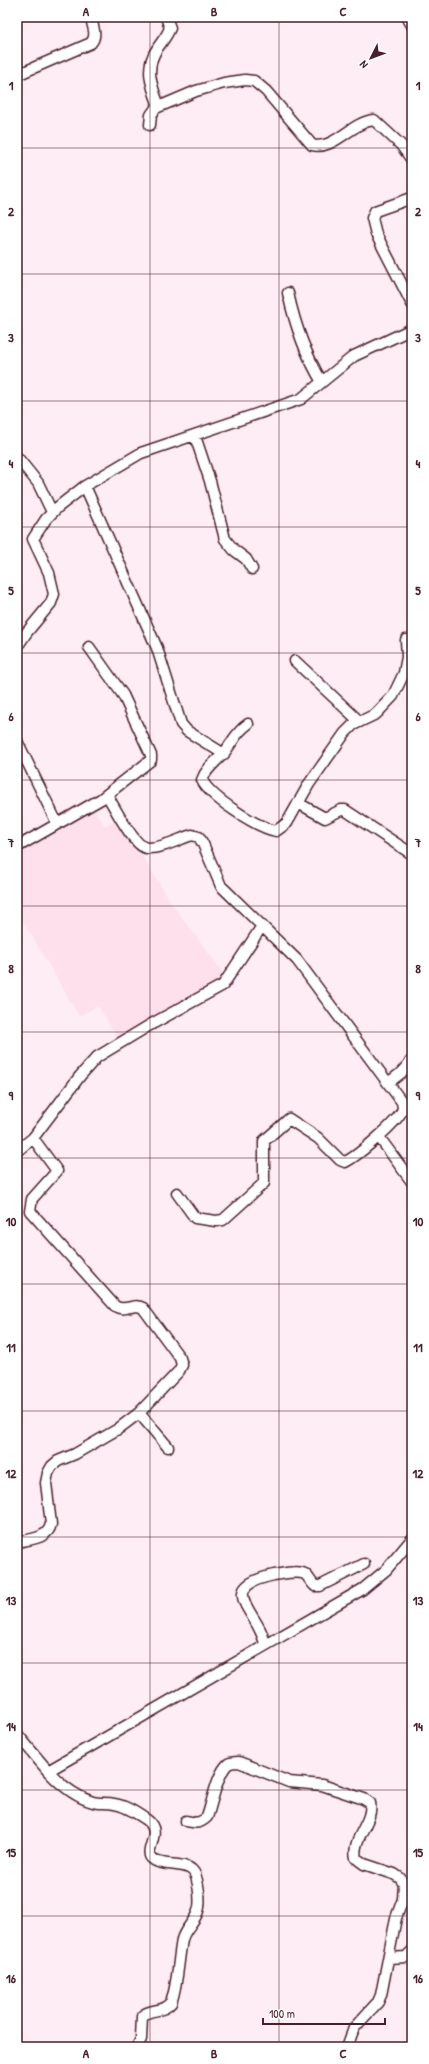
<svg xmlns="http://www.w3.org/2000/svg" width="429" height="2064" font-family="'Patrick Hand',sans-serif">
<rect width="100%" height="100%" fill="#feedf4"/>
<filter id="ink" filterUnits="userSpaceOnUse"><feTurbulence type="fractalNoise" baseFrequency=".025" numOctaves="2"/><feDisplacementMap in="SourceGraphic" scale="8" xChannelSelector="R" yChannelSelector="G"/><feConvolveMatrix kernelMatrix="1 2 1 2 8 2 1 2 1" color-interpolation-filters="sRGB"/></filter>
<g filter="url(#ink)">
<path fill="#fde0ec" d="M94,810l11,16 14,-8 53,86 55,74 -108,62 -21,-34 -19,10 -62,-105v-58z"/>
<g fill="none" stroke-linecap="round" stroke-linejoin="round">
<g stroke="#4a1f2b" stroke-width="13">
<path id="minor" d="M407,17l5,8
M17,75l74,-32c7,-8 1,-17 0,-26
M159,106c-7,-19 -15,-38 -2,-57 5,-8 10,-13 13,-21l-4,-11
M150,125l1,-10 5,-7 40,-17 28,-8 21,-3 9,1 12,10 46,54c22,6 39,-23 62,-25l27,25 11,15
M412,198l-37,13 -3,7 4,16 36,70
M288,293c7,32 17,61 34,89
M195,436l15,45 15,58 9,11 12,9 6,10
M17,457l21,26 14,29
M85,486l72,162 24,76 6,7 37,23
M17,647l10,-15 24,-29 3,-9 -5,-21 -16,-34 13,-20 12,-12 27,-21 56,-33 160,-54 53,-43 58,-27
M295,661l64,60
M248,724c-13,9 -15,18 -24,29 -8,9 -18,15 -22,27 8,17 54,47 74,51l11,-8 22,-39 36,-51 8,-8 23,-11 17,-18 11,-23 3,-16 -1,-17h6
M17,741l40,82
M107,795c7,11 27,52 40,53 14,1 32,-9 45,-13l7,2 4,7 18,42 76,74 105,142c0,2 1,4 1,6 -2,12 -47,49 -58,54l-5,-2 -22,-22 -29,-19 -25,22v42l-41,37 -7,1 -21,-3 -18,-25
M298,803l27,15 16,-8h4l67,44
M17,847l84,-48 50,-39v-5l-28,-60 -34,-48
M388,1083l13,-10 11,-13
M379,1137l33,45
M33,1138l24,33 -25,28 -2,12 85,95c10,7 19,-4 28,2l37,50 2,7 -3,6 -40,42 29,34
M17,1151l16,-13 47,-62 17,-19 53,-32 73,-40 39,-59
M17,1542c13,-3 31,-3 34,-18l-5,-41 2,-10 4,-7 6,-5 17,-7 43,-25 21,-16
M265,1645c-4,-32 -53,-57 9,-70 9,-1 23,-5 31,-1 4,3 6,9 10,12h5l44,-22
M17,1734l31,37 315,-182 23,-19 26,-31
M48,1771c12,13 28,26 45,31 7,2 14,0 21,2 11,1 24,10 33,16 18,14 -7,32 7,40 11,7 29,2 38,10 7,6 9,34 6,41 -3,11 -14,18 -16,29 -4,21 -4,43 -11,63 -8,10 -20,5 -29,13l-1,23 -4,8
M186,1821c10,2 14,3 21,-4 5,-13 10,-44 21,-53 3,-2 7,-2 11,-2l50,20 33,3 42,14 6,4c4,18 -19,36 -14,55l8,6 30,10 6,4 4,6 -1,15 -7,19 -15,77 -3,7 -24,26 -7,19
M389,1958l17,-1 6,-6"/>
</g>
<use href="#minor" stroke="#fff" stroke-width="10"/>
</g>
</g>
<path fill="none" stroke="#4a1f2b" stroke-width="1" stroke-opacity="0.55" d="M150,17v2030M279,17v2030M17,148h395M17,274h395M17,401h395M17,527h395M17,653h395M17,780h395M17,906h395M17,1032h395M17,1158h395M17,1284h395M17,1411h395M17,1537h395M17,1663h395M17,1790h395M17,1916h395"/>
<rect width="429" height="2064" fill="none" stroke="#fff" stroke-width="44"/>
<g transform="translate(371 58) rotate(228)" stroke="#ffffff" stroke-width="3" paint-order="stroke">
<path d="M0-3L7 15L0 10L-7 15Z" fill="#4a1f2b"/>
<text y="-6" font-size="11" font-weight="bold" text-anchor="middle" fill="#4a1f2b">N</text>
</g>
<path d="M263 2018v6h122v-6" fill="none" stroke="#4a1f2b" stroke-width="2"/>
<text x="269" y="2018" font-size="12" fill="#4a1f2b" stroke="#ffffff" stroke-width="3" paint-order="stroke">100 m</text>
<rect x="22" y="22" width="385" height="2020" fill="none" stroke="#4a1f2b" stroke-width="1.5"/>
<g font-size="13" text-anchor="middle" font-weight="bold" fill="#4a1f2b">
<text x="86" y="16">A</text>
<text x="214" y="16">B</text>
<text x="343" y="16">C</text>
<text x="11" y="90">1</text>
<text x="418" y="90">1</text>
<text x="11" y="216">2</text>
<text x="418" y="216">2</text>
<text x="11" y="342">3</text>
<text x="418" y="342">3</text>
<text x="11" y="468">4</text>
<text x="418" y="468">4</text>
<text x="11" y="595">5</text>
<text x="418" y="595">5</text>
<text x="11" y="721">6</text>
<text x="418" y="721">6</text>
<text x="11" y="847">7</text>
<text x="418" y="847">7</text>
<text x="11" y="973">8</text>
<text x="418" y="973">8</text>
<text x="11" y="1100">9</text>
<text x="418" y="1100">9</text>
<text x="11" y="1226">10</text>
<text x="418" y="1226">10</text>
<text x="11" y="1352">11</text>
<text x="418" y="1352">11</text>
<text x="11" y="1478">12</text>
<text x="418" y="1478">12</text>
<text x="11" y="1605">13</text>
<text x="418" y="1605">13</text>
<text x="11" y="1731">14</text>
<text x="418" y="1731">14</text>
<text x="11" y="1857">15</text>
<text x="418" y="1857">15</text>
<text x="11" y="1983">16</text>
<text x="418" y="1983">16</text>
<text x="86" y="2058">A</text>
<text x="214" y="2058">B</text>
<text x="343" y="2058">C</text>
</g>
</svg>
